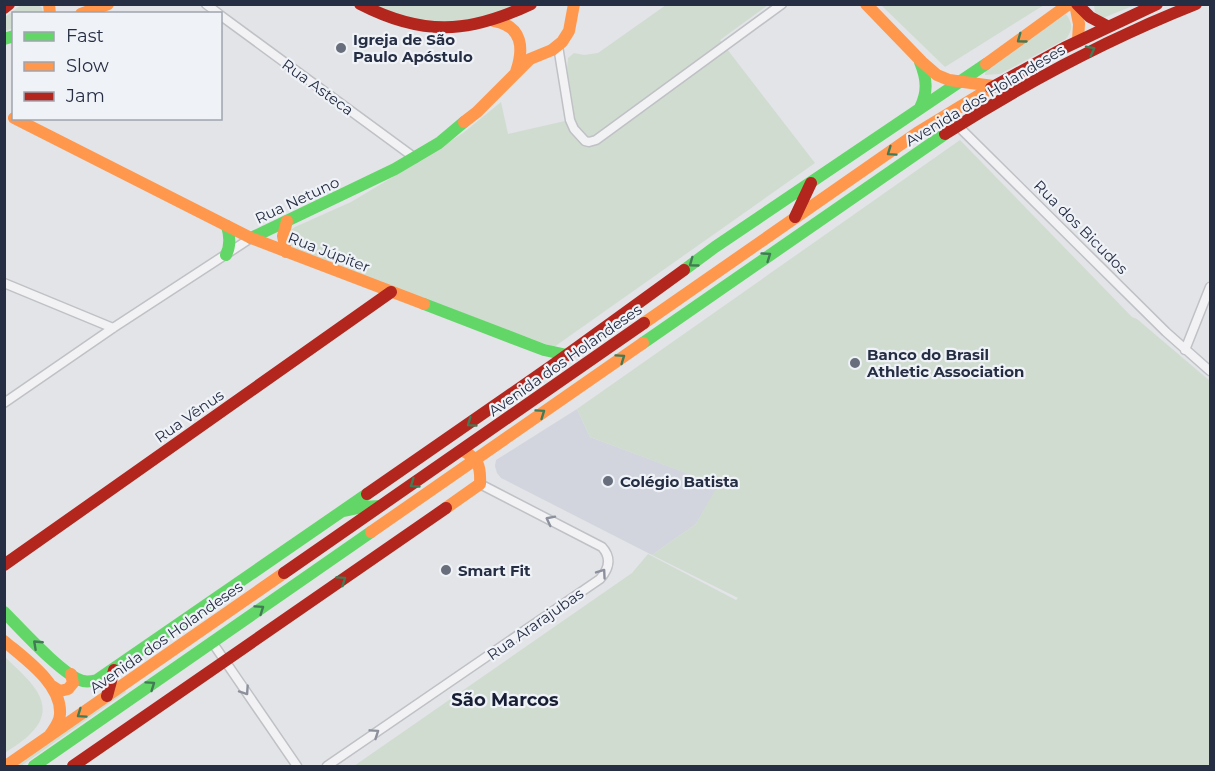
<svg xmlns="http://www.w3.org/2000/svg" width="1215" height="771" font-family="Montserrat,sans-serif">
<rect width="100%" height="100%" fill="#e2e4e7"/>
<path fill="#d2d5dd" d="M577,409l13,28 129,48 -23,39 -44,31 -151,-77 -4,-5 -2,-7 1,-6z"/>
<path fill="#d1dcd1" d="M21,5h18l3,3 1,5 -29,1 -1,14 -8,3v-14z
M371,5h148l-24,13 -61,6 -36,-7z
M666,5h102l-48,35 95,123 -261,184 -266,-99v-16l7,-5 56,-25 67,-40 45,-29 38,-31 7,32 57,-13 8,-4 1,-4 -7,-45 1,-10 6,-5 10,2 14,-2z
M881,5h163l-99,62z
M1094,5h41l-32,13 -8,-6z
M1066,14c7,10 7,15 0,25l-66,35 -15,1 1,-7z
M960,140l172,177 5,2 73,62v385h-856l278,-193 16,-19 88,46 2,-2 -86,-43 44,-31 22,-39 -128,-48 -13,-28z
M5,657c21,21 56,46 26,76 -7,8 -18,14 -26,20z
M123,689l3,3 -105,74h-6z"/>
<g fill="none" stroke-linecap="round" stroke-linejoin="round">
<g stroke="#bfc1c5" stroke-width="11">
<path id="street" d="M206,4l13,10
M220,15l195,143
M558,46l12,74 4,9 11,12 4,1 7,-2 11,-8 175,-128
M957,125l209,207 44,39
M4,283l109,45
M1185,350l25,-63
M4,403l109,-75 138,-90
M212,642l85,124
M327,766l273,-187c9,-10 12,-21 2,-32l-122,-63"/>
</g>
<use href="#street" stroke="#f2f2f4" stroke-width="8"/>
<path stroke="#63d668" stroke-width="12" d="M4,39l10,-3
M920,62c7,17 8,30 0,46
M251,238l144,-69 44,-26 25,-21
M226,255c5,-10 4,-19 1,-29
M684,270l31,-23 271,-183
M424,304l120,46 23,5
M643,343l302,-209
M344,511l19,-4 17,-1
M4,612c16,16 59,64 79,69 5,1 10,0 14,-1l270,-186
M34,766l337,-234"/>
<path stroke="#ff974d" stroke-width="12" d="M49,4l1,10
M866,4l56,58 15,13 12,5 44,6
M1075,4l4,20 -1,16
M81,14l27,-10
M494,21c29,5 30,28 22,51
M986,64l83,-60
M14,118l237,120 173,66
M464,122l13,-10 53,-53 22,-9 10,-8 7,-11 5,-27
M286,252l-3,-16 4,-15
M644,323l273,-190 74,-45
M446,508l34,-24c1,-19 -2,-25 -18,-34
M371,532l272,-189
M4,641c20,17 58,43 56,73 0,8 -6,15 -10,21
M52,686l8,5 8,-2 5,-6 -2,-9
M6,766l278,-193"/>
<path stroke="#b3261e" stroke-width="12" d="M360,4c62,32 108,30 171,0
M1077,4l13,13 17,9
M4,8l5,-4
M991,88l73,-40 93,-44
M945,134c80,-51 163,-95 251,-130
M795,217l16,-34
M367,494l186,-129 131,-95
M4,565l387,-273
M284,573l360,-250
M107,696l7,-26
M73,766l373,-258"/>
</g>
<defs><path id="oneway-chevron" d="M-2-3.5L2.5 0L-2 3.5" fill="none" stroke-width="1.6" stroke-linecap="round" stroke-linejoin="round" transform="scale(1.5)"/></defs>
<g stroke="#417a54">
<use href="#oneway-chevron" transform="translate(1021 39) rotate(144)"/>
<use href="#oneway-chevron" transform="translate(1091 50) rotate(-27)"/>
<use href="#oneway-chevron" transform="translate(891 152) rotate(145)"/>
<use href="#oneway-chevron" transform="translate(767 256) rotate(-35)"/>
<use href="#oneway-chevron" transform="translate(693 263) rotate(144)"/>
<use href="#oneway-chevron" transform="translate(621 358) rotate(-35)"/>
<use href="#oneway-chevron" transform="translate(541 413) rotate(-35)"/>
<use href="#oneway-chevron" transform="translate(471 423) rotate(145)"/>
<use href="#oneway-chevron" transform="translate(414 484) rotate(145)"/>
<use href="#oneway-chevron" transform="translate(342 580) rotate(-34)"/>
<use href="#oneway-chevron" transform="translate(260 609) rotate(-35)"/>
<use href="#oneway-chevron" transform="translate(37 644) rotate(-137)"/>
<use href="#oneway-chevron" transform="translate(151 685) rotate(-35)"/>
<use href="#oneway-chevron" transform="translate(81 714) rotate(145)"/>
</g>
<g stroke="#8c909c">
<use href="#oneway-chevron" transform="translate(550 520) rotate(-153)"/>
<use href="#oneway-chevron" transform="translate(602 573) rotate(-55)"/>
<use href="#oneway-chevron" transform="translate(245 691) rotate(56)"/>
<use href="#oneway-chevron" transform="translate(375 733) rotate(-34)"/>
</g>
<g fill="#686e7c" stroke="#eff2f7" stroke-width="2">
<circle cx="341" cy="48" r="6"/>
<circle cx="855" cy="363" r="6"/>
<circle cx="608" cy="481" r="6"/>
<circle cx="446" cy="570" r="6"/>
</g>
<g text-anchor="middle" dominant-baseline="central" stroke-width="4.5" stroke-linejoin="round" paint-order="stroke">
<g font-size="15" font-weight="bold" fill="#262e43" stroke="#eff2f7" text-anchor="start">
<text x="353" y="39">Igreja de São<tspan x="353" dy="17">Paulo Apóstulo</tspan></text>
<text x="867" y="354">Banco do Brasil<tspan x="867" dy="17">Athletic Association</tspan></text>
<text x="620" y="481">Colégio Batista</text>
<text x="458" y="570">Smart Fit</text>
</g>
<g font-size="15" fill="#262e43" stroke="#eff2f7">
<text transform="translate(318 87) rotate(36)">Rua Asteca</text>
<text transform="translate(985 95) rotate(-31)">Avenida dos Holandeses</text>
<text transform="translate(297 200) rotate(-25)">Rua Netuno</text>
<text transform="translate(1081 227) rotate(45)">Rua dos Bicudos</text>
<text transform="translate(329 252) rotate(21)">Rua Júpiter</text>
<text transform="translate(565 360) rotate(-35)">Avenida dos Holandeses</text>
<text transform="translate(189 416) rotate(-35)">Rua Vênus</text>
<text transform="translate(535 624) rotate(-35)">Rua Ararajubas</text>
<text transform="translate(166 637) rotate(-35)">Avenida dos Holandeses</text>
</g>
<g font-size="18" font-weight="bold" fill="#181f34" stroke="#eff2f7">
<text x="505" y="700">São Marcos</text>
</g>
</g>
<rect width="1215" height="771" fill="none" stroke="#262e43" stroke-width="12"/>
<rect x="12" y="12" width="210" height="108" fill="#eff2f7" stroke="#9fa4af" stroke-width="1.5"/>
<rect x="24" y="32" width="30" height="9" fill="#63d668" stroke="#9fa4af" stroke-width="1.5"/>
<text x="66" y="42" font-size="18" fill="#262e43">Fast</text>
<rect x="24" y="62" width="30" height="9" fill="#ff974d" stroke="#9fa4af" stroke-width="1.5"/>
<text x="66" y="72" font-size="18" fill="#262e43">Slow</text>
<rect x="24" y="92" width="30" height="9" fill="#b3261e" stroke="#9fa4af" stroke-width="1.5"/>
<text x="66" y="102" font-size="18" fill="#262e43">Jam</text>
</svg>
